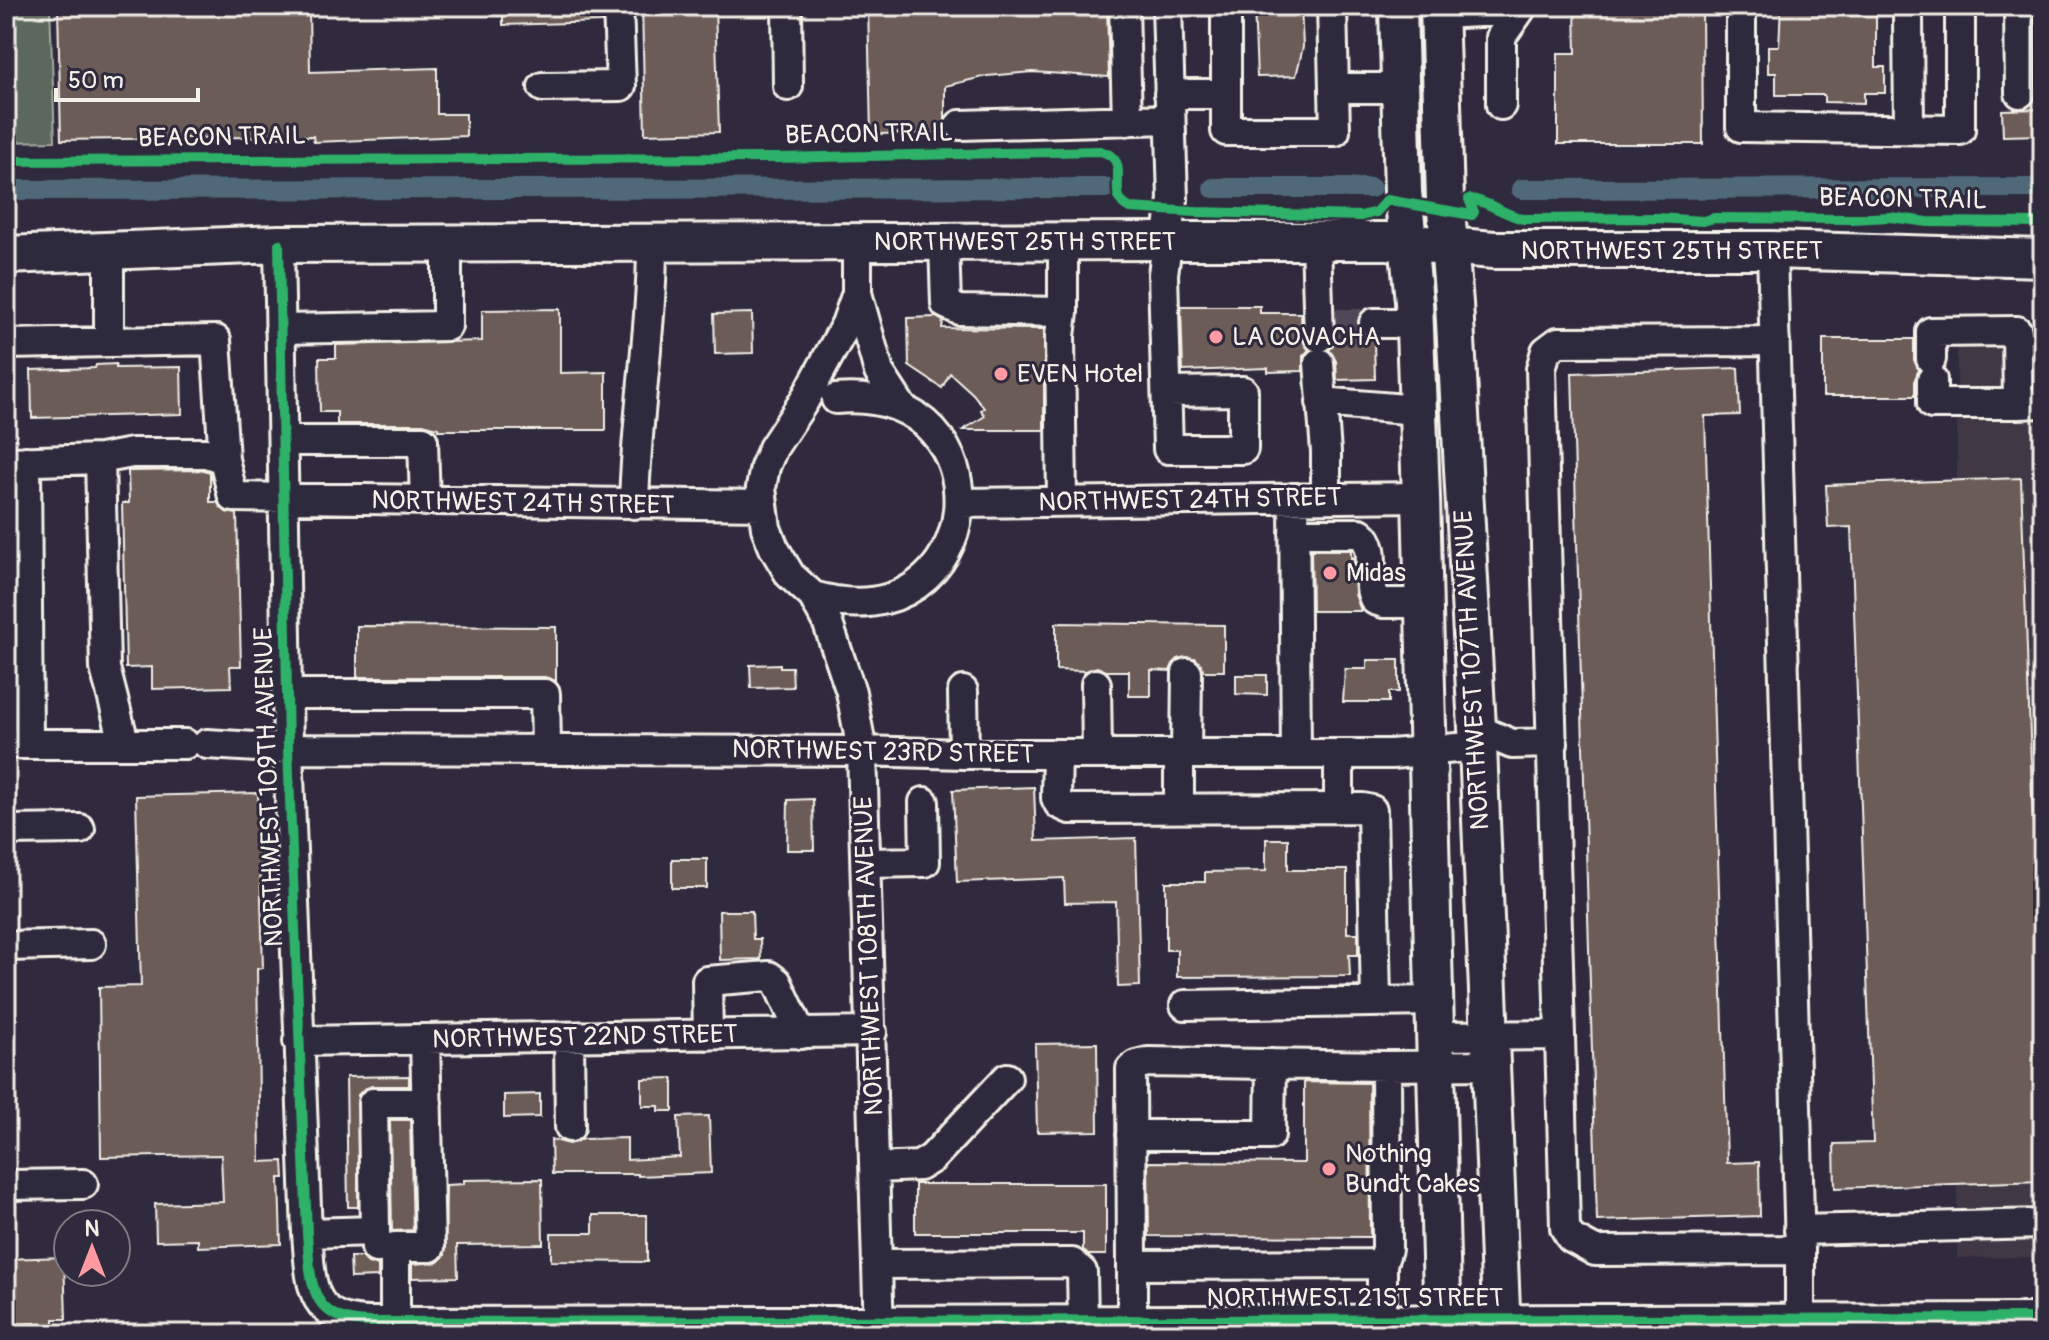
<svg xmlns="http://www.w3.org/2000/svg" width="2049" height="1340" font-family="Pangolin,sans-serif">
<rect width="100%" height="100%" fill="#2f2a3d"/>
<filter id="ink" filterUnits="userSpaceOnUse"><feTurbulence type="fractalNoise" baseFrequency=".0125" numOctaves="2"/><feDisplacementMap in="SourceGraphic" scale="16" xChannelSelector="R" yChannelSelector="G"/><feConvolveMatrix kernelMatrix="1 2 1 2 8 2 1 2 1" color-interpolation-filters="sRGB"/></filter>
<g filter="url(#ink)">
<path fill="#413945" d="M2043,327v930l-86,1v-930z"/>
<path fill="#5c685d" stroke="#a8aca2" stroke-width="2" d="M6,6h44l5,135 -49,1z"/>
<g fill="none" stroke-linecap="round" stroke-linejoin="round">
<path stroke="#506979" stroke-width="20" d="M1213,188h158
M1521,189l522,-1
M6,190l1100,-2"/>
</g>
<path fill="#6c5b59" stroke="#f4f1e8" stroke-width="2" d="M58,6h251l1,66 127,-4v46h29v22l-152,6 -1,-6 -252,4z
M503,6h98l1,16 -99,3z
M642,6h73l4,126 -74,2z
M868,6h239l2,71 -77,-5 -45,4 -42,10v47l-74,1z
M1254,6h47l2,41 -7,29 -39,1z
M1575,6h127l1,138h-145v-91h18z
M1781,6h95v61h9v26h-21v10l-40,-1v-7h-48v-22h-8v-27h11z
M2043,109v26l-40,1 -1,-26z
M1181,306h79v7h41l1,25 7,12 -6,6v15l-35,1v-4l-85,3z
M560,309v64l46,-1v58h-168v-2l-15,-4h-86v-12h-17l-1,-54h17v-13l146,-4v-31z
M752,313l1,40 -38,1 -1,-40z
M1335,315h24l-2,9 3,8 6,6 8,2 1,39 -38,1 -1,-19 -7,-11 7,-13z
M936,317l7,4 -1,7 102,1v101h-81l22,-14 -4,-6 3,-2 -11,-14 -23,-21 -8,15 -33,-22 -1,-48z
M1823,339h91v21l5,10 -4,9v17h-92z
M116,364v4l65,-1 1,47 -150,4 -1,-48 64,-2 1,-3z
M1738,368l2,47 -35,1 22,747 32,-1 1,54 -163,5 -25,-848z
M203,470l7,2v30h7l9,10 11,2 4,152h-11l1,21 -79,2v-22l-26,1 -4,-165h7l-1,-32z
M2021,478l22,632v71l-208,7 -1,-44 39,-1 -22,-616 -23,1 -2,-43z
M1311,550h40v8h3l1,36 6,17h-49z
M1056,623l168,2v46h-20l-3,-7 -6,-6h-16l-6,6 -3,7 -19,-1v26h-22v-25h-23l-9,-4 -11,4 -30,-1z
M357,626l199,1v54l-11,-4h-188z
M1367,660h32v32h-10v10h-46l2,-33h22z
M780,664v3h12l1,20 -42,1 -1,-23z
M1236,675h31v20l-31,-1z
M1034,787l2,54 100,-3 4,148 -22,1 -2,-85 -51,1 -1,-25 -107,4 -4,-92z
M258,793l5,175 -6,1 3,193 23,-1 1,17h-5l2,66 -83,3v-7l-42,1 -1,-37 68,-2 -2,-47 -120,2 -2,-170 42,-1 -5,-190z
M813,799l1,51h-27l1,-50z
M1266,839h22v31h59v63h11v22h-9l1,21 -173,1v-27h-11v-68h39v-10l61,-1z
M672,859h35v29h-35z
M719,911h33l1,28h7l1,20 -41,1z
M1097,1043l1,88 -61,1 -2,-88z
M409,1076v10h-37l-8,3 -6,6v112h-10l-2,-130z
M673,1078v33h-14v-5h-17v-27z
M1304,1082l65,1 1,154 -221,-1 -1,-74 156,1z
M540,1094v23l-36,1v-23z
M709,1116l2,57 -73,3v-2h-86l-1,-35 18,5 13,-5 45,-1v22l53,-3 -2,-40z
M390,1120h20l3,110 -21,1z
M542,1179l1,65 -86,1 1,32 -46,1v-14l26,-2 7,-7 1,-70 18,-1v-4z
M915,1184h191v71h-18l-5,-5v-17h-168z
M593,1215h54v47l-96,-1v-28h42z
M64,1257l2,62h-12v14l-19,1v-11l-27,1 -2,-65z
M350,1257h12l6,6 10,2v12l-27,1z"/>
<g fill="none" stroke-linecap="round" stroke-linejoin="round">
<path stroke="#4d4857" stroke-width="28" stroke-dasharray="28 14" stroke-linecap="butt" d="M1334,323h40"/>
<g stroke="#f4f1e8" stroke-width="34">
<path id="minor" d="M787,6l1,80
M1124,6l3,115
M1167,6l6,193 -10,75 5,175h75v-58l-75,1
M1226,6v88
M1741,6v121l219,3v-124
M2019,6l1,87
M1440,14l80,-4
M1908,16l1,113
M543,87l78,-1 -3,-80
M1335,88h65
M1169,94h57v37h109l-3,-125
M1501,105v-68l19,-27v-4
M960,125l210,-6
M1316,241l3,96
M857,242v51l-11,31 -42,77 -31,47 -8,19 -4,21 5,40 8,20 16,27 23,21 15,28 23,68 11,59 17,583
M944,242l2,62 13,6 104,2v-71
M279,244l9,505 19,484c4,49 1,88 62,89l1674,-4
M1772,250l28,1000
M857,293l22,79 24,37
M1374,323h40
M280,329l167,-3v-82
M109,342v-91
M6,344l210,-4 8,119
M1931,359v-27l86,-1 1,73 25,-1
M1319,363l7,89v46
M1932,380v24h86
M1321,402l96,8
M283,441h140l2,60
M100,459l5,209 19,74
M26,461l2,283
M6,462l94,-3 32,-6h74l18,6 9,38 529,8
M1294,498l2,256
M1062,501l-2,-165 3,-24
M960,503l461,-6
M634,504c2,-87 18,-174 18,-261
M1294,533h66c21,16 3,47 15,67l9,3h39
M813,596c178,51 201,-212 23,-197
M1096,684l1,69
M963,691l1,63
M287,694h258l1,55
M1477,729l35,15 41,-1
M6,744h179
M207,744l81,5 574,2 102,3h428l86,-8
M1186,753l1,-80
M1057,754l-1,44 3,6 11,5 293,-1 9,2 4,192
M1179,808v-55
M1339,808v-54
M6,830l74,-1
M866,863l59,-1 -1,-60
M6,946l85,-2
M1185,1005l249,-4
M708,1035l-1,-54 62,-5 8,6 24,52
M1560,1035l-19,-666 5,-18 12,-9 217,-1
M1435,1036l125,-1 5,193 6,10 24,13 205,-1v68
M569,1038l1,89
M298,1041l574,-9
M1386,1066l1,183 -5,15 -250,1 -1,-196 5,-4 12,-3 238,4 105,-1
M1131,1135h139l1,-71
M876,1168l43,-2 13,-8 75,-80
M6,1185l77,-1
M1799,1230l244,-6
M375,1231l-2,-128h54
M307,1233l68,-2 1,17h2
M879,1264l193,-1 10,9 1,49
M1382,1264v56
M1132,1265v56
M395,1322v-75h35l-5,-208"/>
</g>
<g stroke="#f4f1e8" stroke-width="42">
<path id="major" d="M1398,6l5,186 11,109 7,196 22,837
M1439,6l6,193 9,104 24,443 24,588
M6,255l273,-11 889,-3h220l106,9h278l271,8"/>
</g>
<use href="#minor" stroke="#2f2a3d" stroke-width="28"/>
<use href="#major" stroke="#2f2a3d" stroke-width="36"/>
<g stroke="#2f2a3d" stroke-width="15">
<path id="cycleway" d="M6,161l771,-3 323,-7c36,9 2,45 30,57l66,4 165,4 15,-4 11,-12 85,15 2,-3 -5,-13c14,0 37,16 54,20l135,-1 45,3 11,-3 138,1 38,-2 38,5 115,1
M279,244l9,505 19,484c4,49 1,88 62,89l1674,-4"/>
</g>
<use href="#cycleway" stroke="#2db169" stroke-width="10"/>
</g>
</g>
<g fill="#ff9aa2" stroke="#2f2a3d" stroke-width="3">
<circle cx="1216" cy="337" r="8"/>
<circle cx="1001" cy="374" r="8"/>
<circle cx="1330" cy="573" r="8"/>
<circle cx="1329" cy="1169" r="8"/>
</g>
<g text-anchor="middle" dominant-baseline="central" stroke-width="6" stroke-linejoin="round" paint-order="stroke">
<g font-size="26" fill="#f4f1e8" stroke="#2f2a3d">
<text transform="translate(869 134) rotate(-1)">BEACON TRAIL</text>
<text transform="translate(222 137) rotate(-1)">BEACON TRAIL</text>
<text transform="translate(1903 199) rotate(1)">BEACON TRAIL</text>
<text x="1025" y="242">NORTHWEST 25TH STREET</text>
<text x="1672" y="251">NORTHWEST 25TH STREET</text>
<text transform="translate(1190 500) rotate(-1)">NORTHWEST 24TH STREET</text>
<text transform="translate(523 503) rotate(1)">NORTHWEST 24TH STREET</text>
<text transform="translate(1472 670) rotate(-93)">NORTHWEST 107TH AVENUE</text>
<text transform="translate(883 752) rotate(1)">NORTHWEST 23RD STREET</text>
<text transform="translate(269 787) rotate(-92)">NORTHWEST 109TH AVENUE</text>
<text transform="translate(869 956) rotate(-92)">NORTHWEST 108TH AVENUE</text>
<text transform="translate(585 1037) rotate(-1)">NORTHWEST 22ND STREET</text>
<text x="1355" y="1298">NORTHWEST 21ST STREET</text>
</g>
<g font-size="26" fill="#f4f1e8" stroke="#2f2a3d" text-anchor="start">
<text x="1232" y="337">LA COVACHA</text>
<text x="1017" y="374">EVEN Hotel</text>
<text x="1346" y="573">Midas</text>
<text x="1345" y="1154">Nothing<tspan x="1345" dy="30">Bundt Cakes</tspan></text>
</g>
</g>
<rect width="2049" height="1340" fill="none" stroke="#2f2a3d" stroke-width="32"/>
<rect x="16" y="16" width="2017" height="1308" fill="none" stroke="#f4f1e8" stroke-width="3" filter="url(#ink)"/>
<g transform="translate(92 1248)"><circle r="38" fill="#2f2a3d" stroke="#7e7a81" stroke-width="2"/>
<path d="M0-6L14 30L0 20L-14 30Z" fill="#ff9aa2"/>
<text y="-12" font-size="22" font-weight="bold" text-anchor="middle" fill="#f4f1e8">N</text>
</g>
<path d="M56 88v12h142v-12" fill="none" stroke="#f4f1e8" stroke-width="4"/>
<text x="68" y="88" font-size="24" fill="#f4f1e8" stroke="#2f2a3d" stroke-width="6" paint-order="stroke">50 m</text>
</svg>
